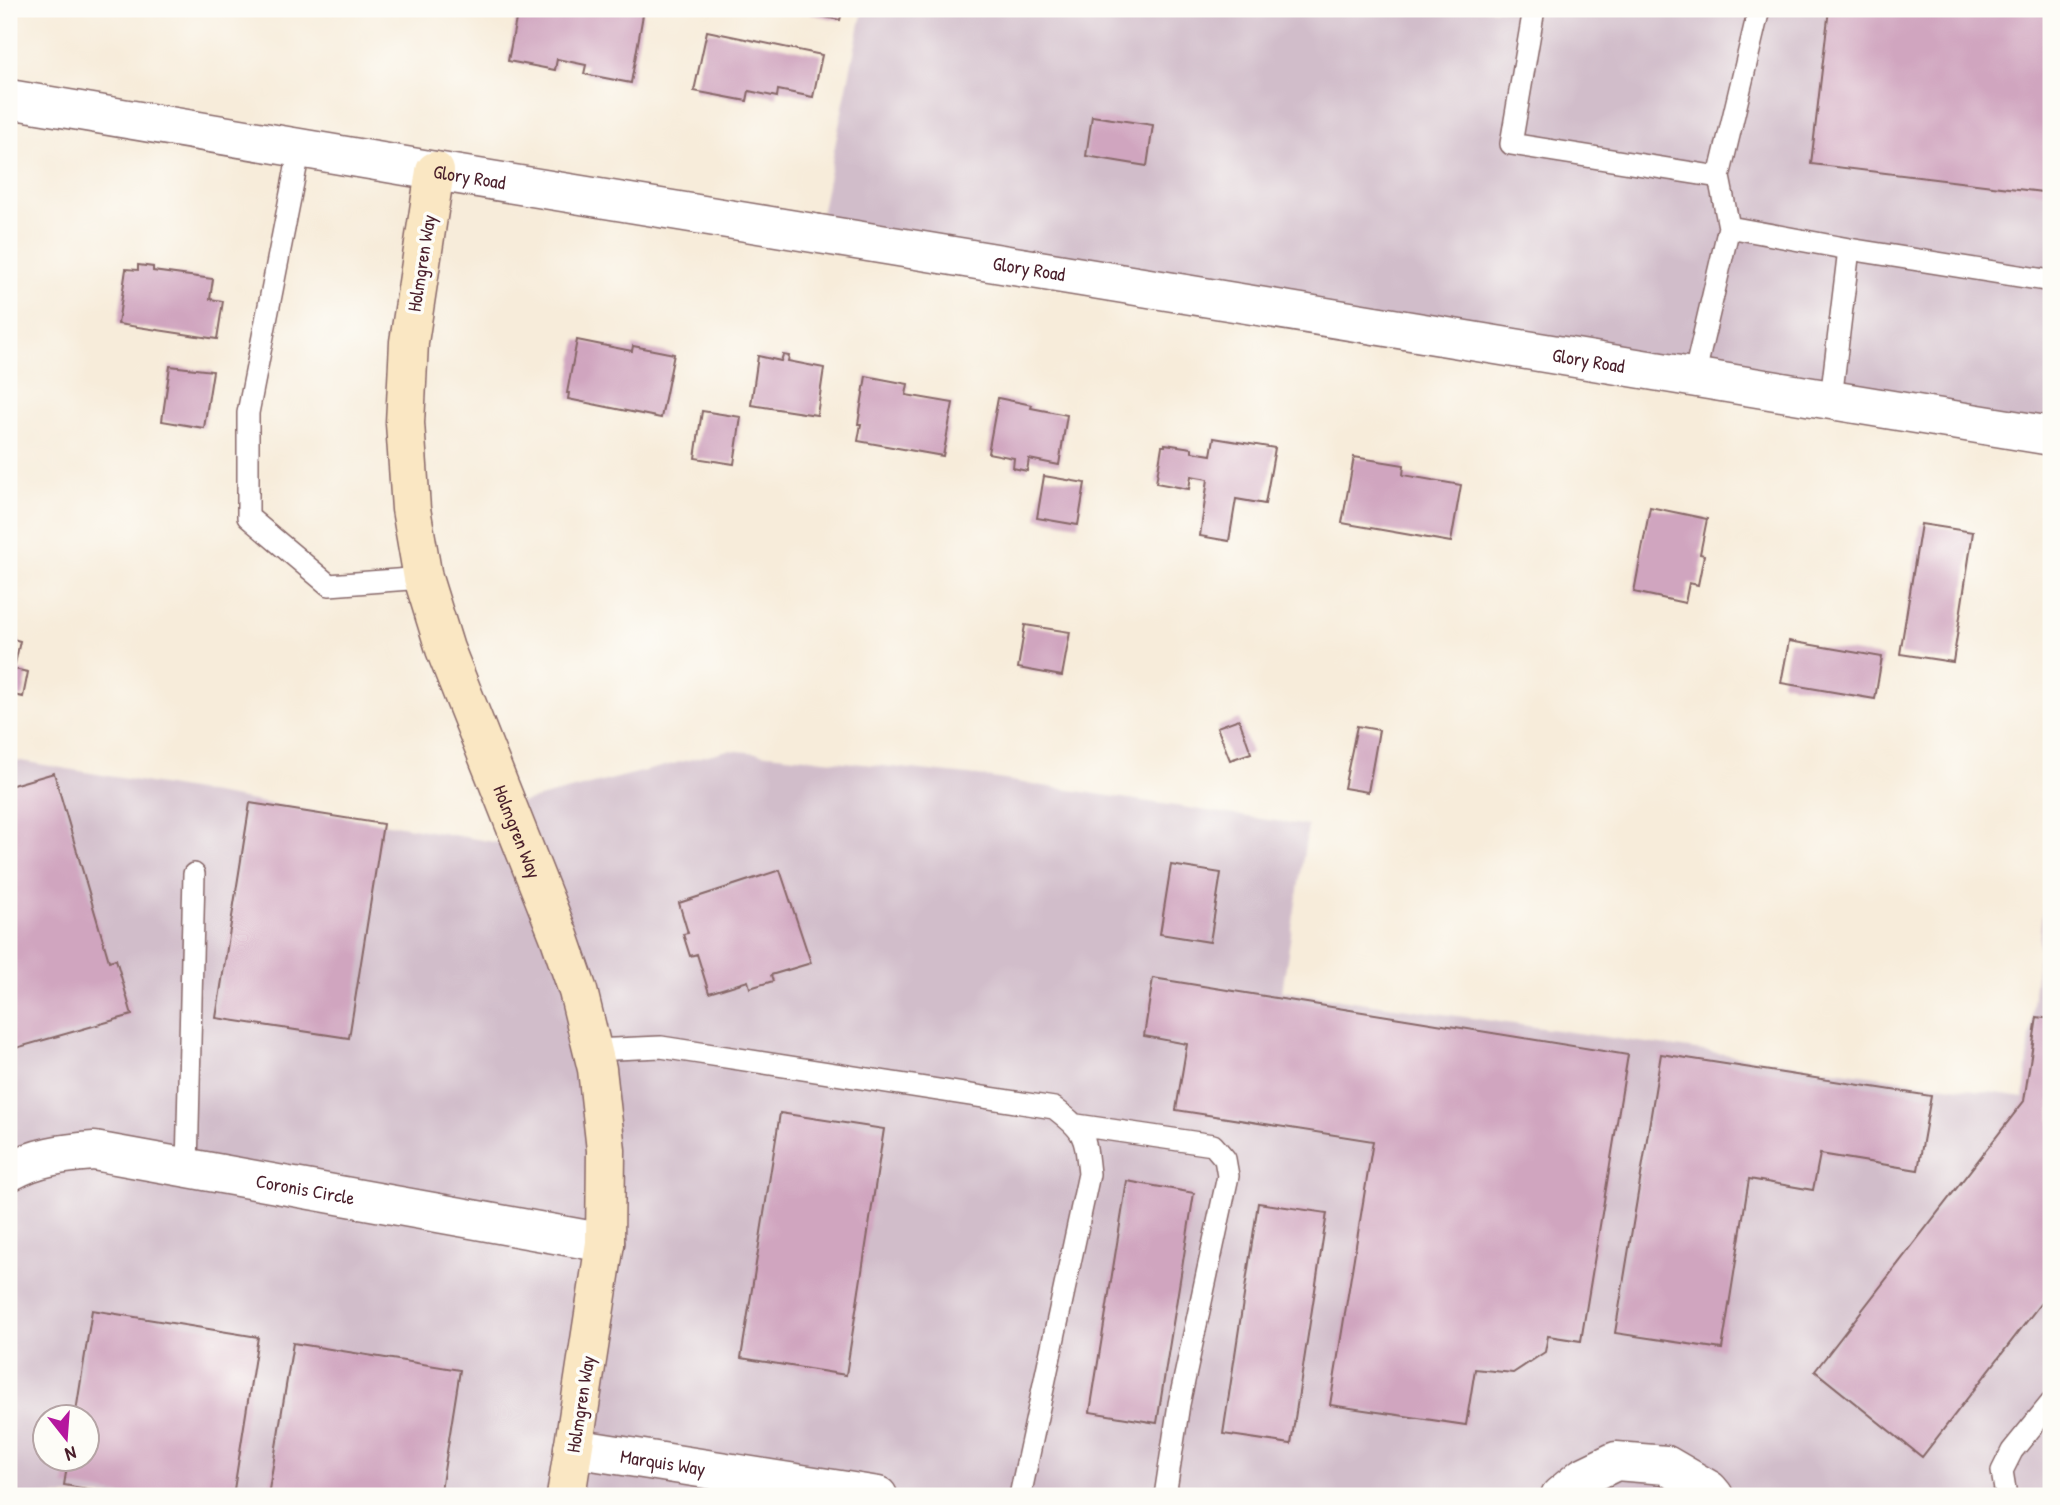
<svg xmlns="http://www.w3.org/2000/svg" width="2060" height="1505" font-family="'Patrick Hand',sans-serif">
<rect width="100%" height="100%" fill="#fdfcf7"/>
<filter id="ink" filterUnits="userSpaceOnUse"><feTurbulence type="fractalNoise" baseFrequency=".0143" numOctaves="2"/><feDisplacementMap in="SourceGraphic" scale="14" xChannelSelector="R" yChannelSelector="G"/><feConvolveMatrix kernelMatrix="1 2 1 2 8 2 1 2 1" color-interpolation-filters="sRGB"/></filter>
<filter id="wash" filterUnits="userSpaceOnUse"><feTurbulence type="fractalNoise" baseFrequency=".00686" numOctaves="4" result="noise"/><feDisplacementMap in="SourceGraphic" scale="28" xChannelSelector="R" yChannelSelector="G"/><feGaussianBlur stdDeviation="1.57" result="paint"/><feColorMatrix in="noise" values="0 0 0 0 0 0 0 0 0 0 0 0 0 0 0 0 0 1.4 0 .05"/><feComposite in="paint" operator="in"/></filter>
<g filter="url(#wash)">
<rect width="100%" height="100%" fill="#f7ecda"/>
<path fill="#d1bdca" fill-rule="evenodd" d="M863,9h1188v427l-1234,-202z
M728,750l250,26 330,50 -26,165 742,106 27,-277v676h-2042v-737l514,88 -16,-41zM46,1418h42v42h-42z"/>
<g id="blocks">
<path fill="#d0a5bf" d="M518,9h126l-13,74 -47,-9 2,-9 -29,-6 -2,11 -47,-9z
M811,9h32l-3,11 -30,-6z
M1829,9h222v184l-240,-29z
M707,31l115,24 -9,42 -35,-7 -1,7 -28,-6 -2,10 -53,-10z
M1092,116l61,9 -6,41 -61,-10z
M138,265l15,2v4l60,8 -3,20 13,2 -6,38 -99,-15 8,-55 12,1z
M577,340l55,11 1,-5 41,8 -13,64 -93,-19 1,-6h-2z
M783,355l6,1 -1,5 36,7 -7,47 -66,-10 7,-49 23,5z
M170,366l43,5 -9,57 -42,-7z
M866,376l42,8 -2,11 47,8 -10,53 -85,-15 3,-17h-3z
M998,398l34,7 -1,3 36,7 -8,50 -30,-6 -2,12 -14,-3 1,-10 -26,-5z
M702,411l39,6 -7,47 -39,-6z
M1214,438l61,10 -10,56 -29,-5 -7,42 -29,-5 8,-57 -17,-3 -2,13 -33,-6 6,-37h3v-2l27,4v4l19,3z
M1354,457l50,8 -1,10 58,10 -10,57 -109,-19z
M1044,476l41,7 -7,42 -41,-7z
M1650,507l57,12 -7,35 4,1 -6,30 -9,-2 -4,20 -51,-11z
M1921,524l52,8 -20,130 -53,-8z
M1025,625l45,7 -8,44 -44,-8z
M9,638l11,3 -5,23 -6,-1z
M1789,641l93,16 -7,42 -94,-16z
M9,668l19,4 -5,25 -14,-3z
M1239,719l12,34 -21,7 -13,-33z
M1357,726l22,4 -11,62 -24,-4z
M54,773l55,188 7,-2 16,56 -123,35v-264z
M250,803l133,21 -34,214 -133,-20z
M1171,865l50,8 -11,69 -50,-8z
M780,870l31,93 -40,12 2,6 -23,7 -2,-7 -39,12 -12,-39 -7,2 -7,-22 5,-1 -9,-30z
M1153,978l475,77 -47,286 -33,-5 -3,16 -32,21 -38,-4 -9,56 -136,-20 43,-264 -197,-31 11,-66 -43,-8z
M2037,1017l14,2v271l-129,167 -107,-86 209,-270z
M1661,1054l270,42 -13,74 -98,-16 -7,36 -64,-11 -27,170 -107,-16z
M780,1113l104,16 -38,246 -105,-17z
M1127,1181l67,12 -37,230 -67,-11z
M1258,1203l69,10 -36,231 -68,-10z
M92,1310l166,27 -25,159h-103l-66,-11 4,-25h20v-42h-13z
M293,1343l167,27 -20,126h-172z"/>
</g>
</g>
<g filter="url(#ink)">
<use href="#blocks" fill-opacity="0" stroke="#876768" stroke-width="2"/>
<g fill="none" stroke-linecap="round" stroke-linejoin="round">
<g stroke="#876768" stroke-width="24">
<path id="lane" d="M1534,9l-23,135 208,33 10,50 120,22
M300,147l-52,266v104l81,68 94,-7
M1719,177l40,-168
M1694,377l35,-150
M1831,399l18,-150 202,32
M592,1050l69,-3 393,61c32,24 31,28 35,66l-69,322
M1077,1125l136,20 12,14 3,17 -49,228 -14,92
M187,1168l7,-294
M2006,1496l-4,-25 10,-20 39,-48"/>
</g>
<g stroke="#876768" stroke-width="41">
<g id="street">
<path id="s1" d="M9,99l426,72 1616,265"/>
<path id="s2" d="M9,1172c26,-15 55,-19 85,-21l511,92"/>
<path id="s3" d="M573,1448l305,48"/>
<path d="M1560,1496l23,-19 33,-16 50,4 43,25 5,6"/>
</g>
</g>
<g stroke="#876768" stroke-width="41">
<g id="secondary">
<path id="s4" d="M435,171l-26,171 -4,81 6,86 12,69 22,71 114,287 19,55 19,78 9,81 -1,93 -39,253"/>
</g>
</g>
<use href="#lane" stroke="#fff" stroke-width="21"/>
<use href="#street" stroke="#fff" stroke-width="38"/>
<use href="#secondary" stroke="#fae7c3" stroke-width="38"/>
</g>
</g>
<g text-anchor="middle" dominant-baseline="central" stroke-width="7" stroke-linejoin="round" paint-order="stroke">
<g font-size="19" fill="#4a1f2b" stroke="#fdfcf7">
<text stroke="none"><textPath href="#s1" startOffset="467">Glory Road</textPath></text>
<text transform="translate(421 263) rotate(-81)">Holmgren Way</text>
<text stroke="none"><textPath href="#s1" startOffset="1034">Glory Road</textPath></text>
<text stroke="none"><textPath href="#s1" startOffset="1601">Glory Road</textPath></text>
<text stroke="none"><textPath href="#s4" startOffset="681">Holmgren Way</textPath></text>
<text stroke="none"><textPath href="#s2" startOffset="303">Coronis Circle</textPath></text>
<text transform="translate(580 1404) rotate(-81)">Holmgren Way</text>
<text stroke="none"><textPath href="#s3" startOffset="91">Marquis Way</textPath></text>
</g>
</g>
<rect width="2060" height="1505" fill="none" stroke="#fdfcf7" stroke-width="35"/>
<g transform="translate(66 1438) rotate(163)"><circle r="33" fill="#fdfcf7" stroke="#b5a4a5" stroke-width="2"/>
<path d="M0-5L12 26L0 18L-12 26Z" fill="#b5179e"/>
<text y="-10" font-size="19" font-weight="bold" text-anchor="middle" fill="#4a1f2b">N</text>
</g>
</svg>
